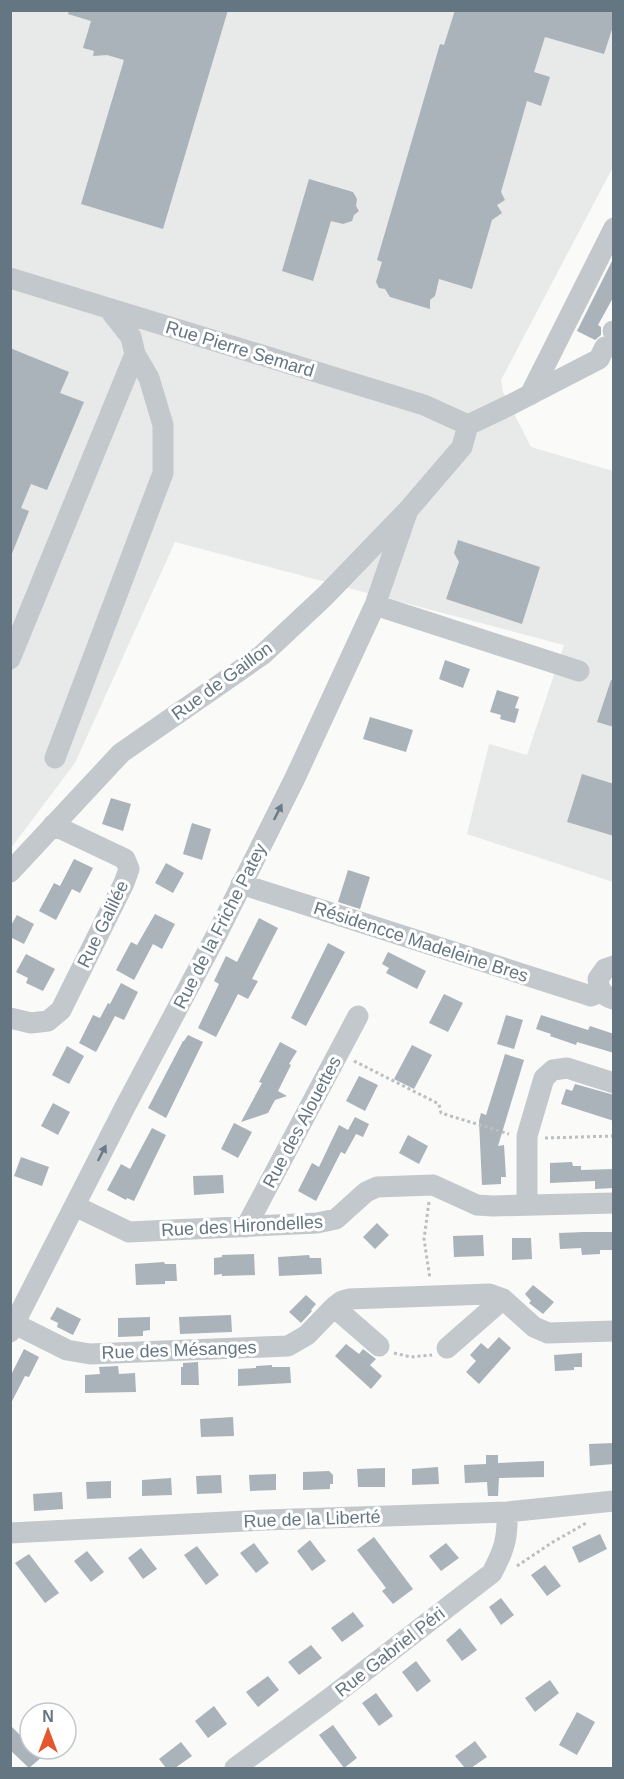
<svg xmlns="http://www.w3.org/2000/svg" width="624" height="1779" font-family="Helvetica,sans-serif">
<rect width="100%" height="100%" fill="#fafaf8"/>
<path fill="#e8e9e9" d="M11,11h602v156l-112,213 2,12 28,55 82,24v411l-146,-48 22,-90 38,11 37,-110 -389,-103 -100,221 -64,85z"/>
<path fill="#aab3b9" d="M69,10h159l-65,219 -82,-25 43,-144 -17,-5 -14,1 1,-5 -11,-3 8,-27 -23,-7z
M455,10h159v13l-10,31 -59,-17 -11,35 16,5 -9,29 -14,-5 -26,91 4,8 -8,5 5,8 -10,7 -20,69 -33,-10 -4,17 -5,4v9l-40,-12 -5,-8 -6,-1 -3,-6 6,-20 -5,-2 63,-216 4,1z
M309,179l44,13 4,7 -1,7 3,5 -5,4 -2,6 -9,3 -12,-3 -18,60 -31,-10z
M614,257v39l-16,29 3,2v8l-6,5 -18,-9z
M10,348l59,24 -9,21 24,9 -37,88 -16,-6 -10,24 8,3 -18,45z
M458,540l82,27 -18,57 -76,-25 13,-37 -5,-9z
M445,660l25,9 -7,19 -24,-9z
M611,680l3,1v46l-17,-5z
M497,690l22,7 -4,11 4,1 -4,14 -15,-4 1,-4 -11,-3z
M370,717l43,13 -7,22 -43,-13z
M582,774l32,10v52l-47,-14z
M111,798l20,6 -8,27 -21,-7z
M192,823l19,6 -9,31 -19,-6z
M74,859l19,9 -13,25 -8,-4 -16,31 -17,-9 15,-28 6,3z
M166,863l18,10 -11,20 -18,-10z
M348,870l22,7 -10,32 -22,-7z
M155,914l20,10 -13,25 -9,-5 -19,36 -18,-10 15,-28 6,3z
M17,915l17,9 -10,20 -14,-7v-10z
M259,918l19,10 -26,51 6,2 -10,18 -10,-5 -22,43 -18,-9 21,-44 -5,-3 12,-25 11,6z
M328,943l17,9 -39,74 -15,-8z
M388,952l38,19 -9,18 -31,-16 3,-5 -7,-4z
M26,954l29,15 -12,22 -17,-8 2,-5 -12,-6z
M121,983l17,9 -14,28 -9,-4 -19,36 -17,-9 14,-28 7,3 8,-15 2,1z
M444,994l19,9 -15,29 -19,-9z
M506,1015l17,5 -9,29 -17,-5z
M541,1015l47,15 2,-4 24,8v19l-37,-11 -1,3 -26,-9 1,-2 -15,-5z
M188,1035l15,7 -37,76 -18,-10 35,-67h1z
M280,1042l17,9 -8,13 2,1 -13,26 9,5 -12,4 -7,13 -27,9 21,-39 -3,-1z
M412,1045l20,10 -18,34 -20,-10z
M67,1046l17,10 -15,28 -17,-9z
M505,1054l19,6 -26,86 6,-1 2,32h-5v7l-19,1 -3,-64 2,-8 5,2z
M359,1076l19,9 -13,26 -19,-10z
M575,1084l39,11v26l-53,-17 5,-15 6,2z
M53,1103l17,9 -12,23 -17,-9z
M355,1117l14,7 -6,13 -7,-3 -11,20 -4,-2 -25,49 -18,-10 14,-28 7,4 20,-42 9,5z
M234,1123l18,9 -14,26 -17,-9z
M152,1128l14,7 -32,66 -7,-3 -1,2 -19,-10 14,-26 9,5z
M408,1135l20,11 -9,18 -20,-11z
M21,1157l28,10 -7,19 -28,-10z
M572,1162l1,4h8v4l33,-1v19l-19,1v-8l-45,2v-20z
M223,1175l1,18 -30,2 -1,-19z
M377,1223l12,12 -14,14 -12,-12z
M584,1232h30v18h-14v4l-18,1 -1,-7 -21,1 -1,-16z
M483,1235l1,21 -30,1 -1,-21z
M512,1238h19l1,21 -20,1z
M254,1254l1,21 -33,1v-2l-8,1v-17l8,-1v-2z
M309,1255l1,3h11l1,16 -43,2 -1,-19z
M164,1262l1,2h11l1,17h-12v3l-29,1 -1,-21z
M533,1285l21,17 -11,12 -14,-11 2,-2 -6,-7z
M306,1295l10,9 -5,6 1,1 -11,12 -12,-11z
M57,1307l24,12 -8,16 -16,-8 1,-4 -8,-4z
M231,1315l1,17 -52,2 -1,-17z
M150,1317v13l-7,1v5l-25,1v-19z
M499,1337l12,11 -32,36 -13,-12 10,-11 -6,-6 11,-12 7,6z
M346,1344l13,10 4,-5 13,10 -6,6 12,11 -11,13 -36,-33z
M24,1349l15,8 -10,20 -4,-1 -15,29v-28z
M582,1353v14h-8v3l-19,1 -1,-16z
M198,1362l1,23h-18v-18h2v-4z
M272,1365v2h18l1,16 -53,3v-17l18,-1v-2z
M118,1366l1,8 16,-1 1,19 -51,1v-18l15,-1 -1,-7z
M233,1417l1,19 -33,1 -1,-18z
M614,1443v21l-24,2 -1,-22z
M486,1455h12v8l46,-2v16l-45,1 -1,18h-10l-1,-14 -22,1 -1,-18 22,-1z
M438,1467l1,17 -27,1v-16z
M385,1468v19h-27l-1,-18z
M329,1471l4,4v9h-3v5l-27,1v-18z
M276,1474v16l-26,1 -1,-16z
M221,1475l1,18 -25,1 -1,-18z
M171,1478l1,17 -30,1v-16z
M111,1481v17l-24,1 -1,-17z
M62,1492l1,17 -29,2 -1,-17z
M600,1534l7,15 -28,14 -7,-16z
M374,1537l39,52 -20,15 -11,-13 4,-3 -29,-38z
M310,1540l16,21 -14,10 -15,-20z
M254,1543l15,20 -13,10 -16,-20z
M446,1543l13,15 -18,13 -12,-15z
M197,1546l22,29 -13,10 -22,-30z
M141,1548l16,21 -14,10 -15,-21z
M87,1551l17,21 -13,10 -17,-21z
M29,1554l30,39 -14,10 -30,-40z
M545,1565l16,21 -14,10 -16,-21z
M501,1598l13,17 -13,10 -12,-18z
M353,1612l11,14 -22,16 -11,-14z
M460,1628l17,22 -15,11 -16,-21z
M311,1645l11,13 -23,17 -11,-13z
M416,1661l15,20 -14,11 -15,-20z
M268,1676l11,14 -21,17 -12,-15z
M550,1680l9,13 -24,19 -10,-14z
M376,1693l17,23 -14,10 -17,-23z
M214,1706l13,18 -19,14 -13,-17z
M577,1712l18,10 -18,33 -18,-10z
M10,1725l20,20v4h4l8,8 -13,11 -19,-18z
M333,1725l24,33 -13,10 -25,-33z
M475,1741l12,16 -16,11h-6l-10,-12z
M181,1742l11,14 -17,12h-9l-7,-9z"/>
<g fill="none" stroke-linecap="round" stroke-linejoin="round">
<path stroke="#bbbfc2" stroke-width="3" stroke-dasharray="3 3" stroke-linecap="butt" d="M354,1061l85,43 2,9 68,21
M545,1138l69,-2
M429,1202l-5,37 6,40
M394,1353l17,4 21,-2
M517,1566l36,-24 35,-20"/>
<path stroke="#c3c8cc" stroke-width="21" d="M10,278l414,127 44,20
M613,331h1
M530,395l84,-167
M468,425l42,-20 89,-46 6,-12
M375,605l204,66
M10,659l125,-305 -4,-17 -23,-29
M55,758l108,-285v-48l-14,-47 -14,-24
M10,872l111,-119 141,-98 63,-59 83,-86 54,-63 6,-22
M241,884l350,112 10,-4
M613,999c-10,-3 -14,-9 -15,-20l7,-10 9,-3
M10,1018l21,5 17,-2 13,-11 63,-127 5,-14 -4,-10 -72,-34
M527,1205v-69l17,-58 9,-8 14,-2 47,15
M75,1206l54,26 188,-9 19,-4 30,-27 11,-5 56,-2 44,20 16,1 121,-3
M246,1227l112,-211
M334,1307l8,-6 7,-2 140,-5 14,5 31,28 14,6 66,-2
M15,1324l52,26 23,4 198,-8 19,-11 27,-28 45,39
M10,1332l116,-227 91,-171 78,-156 80,-173 33,-95
M447,1348l56,-49
M10,1533l256,-13 241,-8 107,-11
M235,1768l91,-67 166,-128c12,-23 16,-34 15,-61"/>
</g>
<defs><path id="oneway-solid" d="M-6-.8H1V-3.2L6.5 0L1 3.2V.8H-6Z" transform="scale(1.5)"/></defs>
<g fill="#6a7a87">
<use href="#oneway-solid" transform="translate(278 812) rotate(-63)"/>
<use href="#oneway-solid" transform="translate(102 1153) rotate(-63)"/>
</g>
<g text-anchor="middle" dominant-baseline="central" stroke-width="6" stroke-linejoin="round" paint-order="stroke">
<g font-size="18" fill="#657683" stroke="#fff">
<text transform="translate(240 349) rotate(17)">Rue Pierre Semard</text>
<text transform="translate(222 681) rotate(-36)">Rue de Gaillon</text>
<text transform="translate(103 924) rotate(-64)">Rue Galilée</text>
<text transform="translate(220 926) rotate(-63)">Rue de la Friche Patey</text>
<text transform="translate(421 942) rotate(18)">Résidencce Madeleine Bres</text>
<text transform="translate(302 1122) rotate(-62)">Rue des Alouettes</text>
<text transform="translate(242 1226) rotate(-3)">Rue des Hirondelles</text>
<text transform="translate(179 1350) rotate(-2)">Rue des Mésanges</text>
<text transform="translate(312 1519) rotate(-2)">Rue de la Liberté</text>
<text transform="translate(390 1652) rotate(-38)">Rue Gabriel Péri</text>
</g>
</g>
<rect width="624" height="1779" fill="none" stroke="#657683" stroke-width="24"/>
<g transform="translate(48 1731)"><circle r="28" fill="#ffffff" stroke="#c1c8cd" stroke-width="1.5"/>
<path d="M0-4.5L10 22L0 15L-10 22Z" fill="#e4572e"/>
<text y="-9" font-size="16" font-weight="bold" text-anchor="middle" fill="#657683">N</text>
</g>
</svg>
